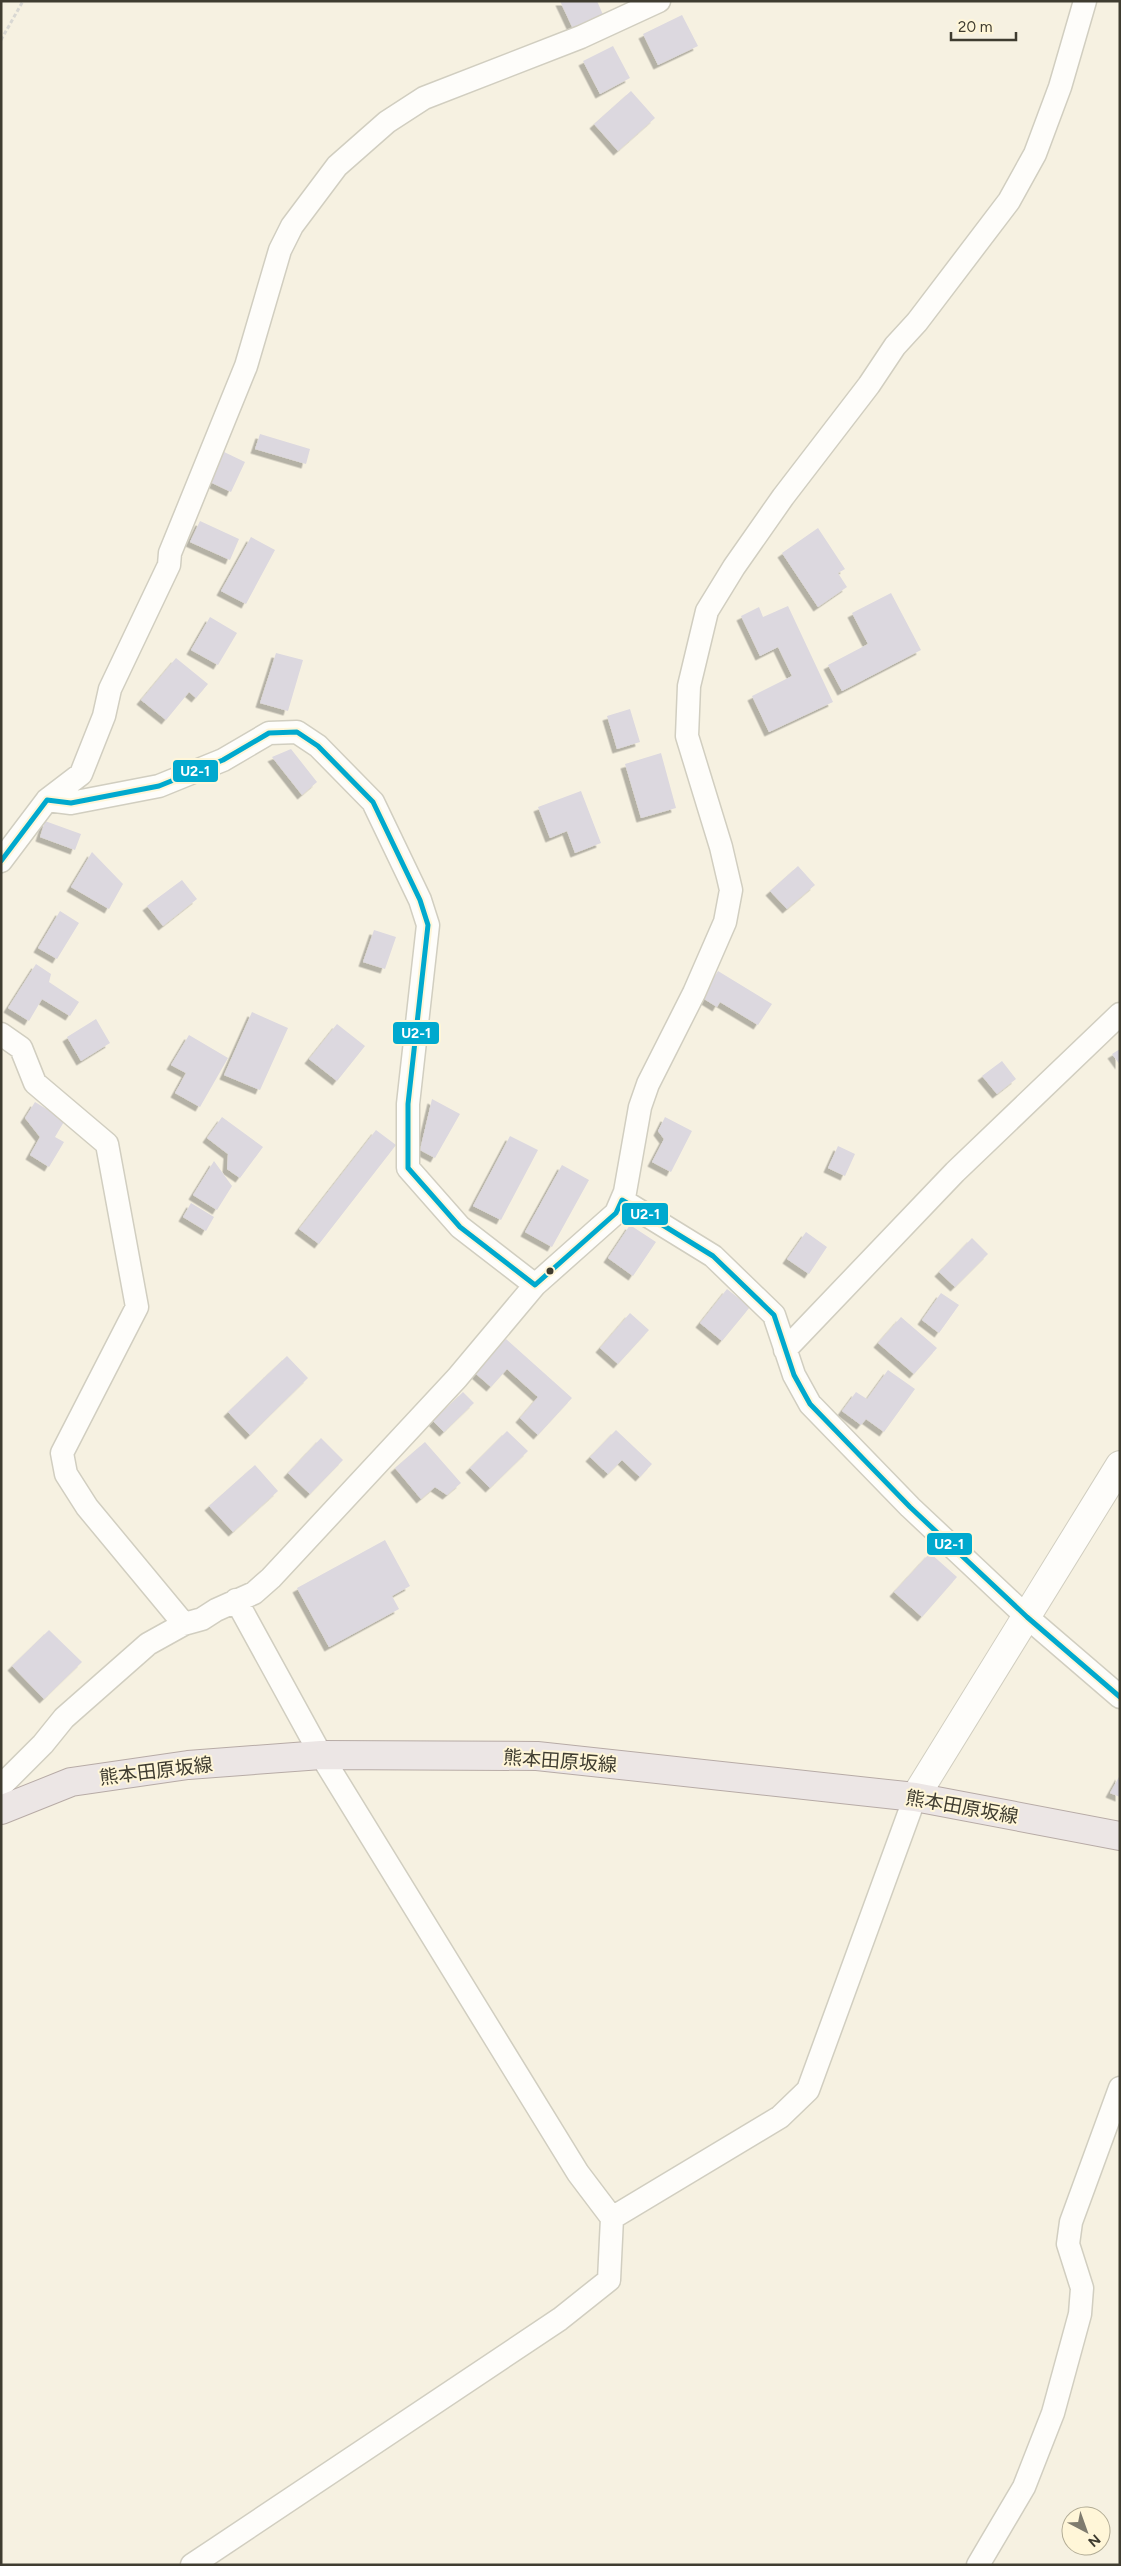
<svg xmlns="http://www.w3.org/2000/svg" width="1121" height="2566" font-family="Figtree,'Noto Sans JP',sans-serif">
<defs>
<filter id="shadow"><feDropShadow dx="-4.5" dy="4.5" stdDeviation="0" flood-color="#0004"/></filter>
</defs>
<rect width="100%" height="100%" fill="#f6f1e1"/>
<path fill="#dcd8df" filter="url(#shadow)" d="M560,1h37l7,16 -30,14z
M682,15l16,31 -40,19 -15,-31z
M613,46l17,32 -30,16 -17,-33z
M631,91l24,27 -37,33 -24,-27z
M260,434l50,15 -4,15 -51,-15z
M222,451l23,11 -14,30 -23,-11z
M200,521l39,18 -9,21 -40,-18z
M818,528l27,41 -7,4 9,14 -29,20 -36,-54z
M251,537l24,13 -29,54 -25,-13z
M891,593l30,57 -79,41 -14,-26 40,-21 -16,-31z
M788,606l45,96 -64,30 -17,-36 40,-20 -14,-29 -18,9 -19,-40 18,-9 4,10z
M210,617l27,16 -19,32 -27,-15z
M276,653l27,7 -15,51 -28,-8z
M176,658l32,26 -12,14 -7,-6 -23,28 -25,-20z
M630,709l10,33 -23,7 -10,-33z
M291,749l26,33 -15,13 -30,-38z
M661,753l15,55 -35,10 -16,-54z
M581,791l20,52 -26,10 -8,-22 -17,7 -12,-31z
M45,821l36,13 -6,16 -35,-13z
M92,852l31,32 -14,25 -38,-22z
M798,866l17,19 -28,24 -17,-18z
M182,880l15,19 -34,27 -16,-20z
M60,911l19,12 -22,36 -19,-11z
M374,930l22,7 -11,32 -22,-7z
M36,964l15,10 -2,8 30,20 -9,14 -28,-17 -13,22 -21,-13z
M718,971l54,33 -14,21 -38,-23 -3,5 -16,-10z
M252,1012l36,16 -28,62 -36,-15z
M96,1019l14,24 -29,18 -14,-24z
M337,1024l28,22 -28,35 -28,-22z
M189,1035l39,23 -28,49 -25,-14 11,-20 -15,-8z
M1120,1049v16l-8,-11z
M1002,1061l14,18 -19,15 -15,-18z
M432,1099l28,15 -25,44 -15,-8z
M35,1102l30,18 -10,17 9,5 -15,25 -19,-12 10,-18 -15,-19z
M222,1117l41,30 -23,31 -13,-9 1,-15 -21,-16z
M665,1117l27,14 -21,41 -19,-10 12,-23 -6,-8z
M376,1130l20,15 -77,99 -20,-15z
M510,1136l28,14 -37,70 -28,-14z
M838,1146l17,8 -10,22 -17,-8z
M214,1161l18,25 -15,24 -24,-15z
M562,1165l27,15 -37,67 -27,-15z
M191,1203l23,14 -8,14 -23,-14z
M630,1225l26,17 -23,34 -25,-18z
M806,1232l21,15 -18,27 -22,-15z
M972,1238l16,16 -33,33 -16,-15z
M727,1289l23,18 -28,34 -22,-18z
M941,1293l18,12 -20,28 -17,-13z
M630,1313l19,17 -31,34 -18,-16z
M901,1317l36,31 -23,26 -36,-31z
M506,1339l66,59 -34,37 -18,-17 18,-21 -31,-28 -16,18 -16,-14z
M287,1356l21,22 -58,57 -22,-23z
M888,1370l27,19 -31,43 -18,-13 -5,6 -19,-14 14,-19 11,7z
M463,1392l11,11 -30,29 -11,-11z
M616,1430l36,34 -12,13 -18,-17 -14,14 -18,-17z
M507,1431l21,20 -38,37 -20,-20z
M321,1438l22,22 -33,34 -22,-21z
M425,1442l36,41 -14,12 -12,-8 -14,12 -26,-31z
M255,1465l23,26 -45,41 -24,-26z
M385,1540l25,46 -18,10 7,13 -70,38 -32,-59z
M930,1553l27,24 -35,40 -28,-25z
M49,1630l33,32 -38,37 -32,-33z
M1120,1775v22l-10,-4z"/>
<g fill="none" stroke-linecap="round" stroke-linejoin="round">
<g stroke="#d1cec0" stroke-width="25">
<path id="minor" d="M47,800l24,3 88,-17 64,-26 46,-27 28,-1 21,14 55,56 47,98 8,25 -20,179v64l52,59 75,58
M1,861l46,-61 34,-26 23,-58 6,-27 59,-124 1,-12 76,-187 34,-116 12,-24 45,-60 50,-44 37,-24 157,-61 78,-36
M1,1034l20,14 14,35 72,61 30,163 -75,146 4,21 21,33 97,117
M622,1200l91,56 61,59 20,60 16,29 100,103 117,110 93,80
M785,1350l170,-178 165,-158
M1,1786l42,-42 21,-26 84,-74 36,-20 18,-5 14,-9 38,-17 17,-15 186,-200 78,-93 81,-72 9,-21 15,-85 8,-23 46,-91 31,-71 6,-32 -10,-43 -34,-111 2,-50 18,-75 27,-44 49,-70 86,-112 26,-39 22,-24 92,-121 26,-47 25,-67 25,-86
M612,2218l168,-101 28,-27 107,-293
M192,2565l368,-246 49,-39 3,-62 -34,-45 -257,-418 -85,-155
M978,2565l46,-78 29,-74 27,-99 2,-26 -14,-44 3,-22 49,-134"/>
</g>
<g stroke="#d1cec0" stroke-width="30">
<path id="tertiary" d="M915,1797l205,-332"/>
</g>
<g stroke="#b7aba6" stroke-width="30">
<path id="primary" d="M1,1810l70,-28 117,-17 133,-10 216,1 378,41 205,39"/>
</g>
<path stroke="#d9d8d3" stroke-width="3" stroke-dasharray="4 2.5" stroke-linecap="butt" d="M1,40l22,-39"/>
<use href="#minor" stroke="#fefdfa" stroke-width="22"/>
<use href="#tertiary" stroke="#fefdfa" stroke-width="28"/>
<use href="#primary" stroke="#ece6e5" stroke-width="28"/>
<g stroke="#fff6d8" stroke-width="9">
<path id="bus-1" d="M1,861l46,-61 24,3 88,-17 64,-26 46,-27 28,-1 21,14 55,56 47,98 8,25 -20,179v64l52,59 75,58 81,-72 6,-13 91,56 61,59 20,60 16,29 100,103 117,110 93,80"/>
</g>
<use href="#bus-1" stroke="#00a9ce" stroke-width="5"/>
</g>
<circle fill="#3f3c30" stroke="#fff6d8" stroke-width="2" cx="550" cy="1271" r="4.5"/>
<g text-anchor="middle" dominant-baseline="central" stroke-width="4" stroke-linejoin="round" paint-order="stroke">
<g font-size="19" fill="#3f3c30" stroke="#fff6d8">
<text transform="translate(560 1761) rotate(4)">熊本田原坂線</text>
<text transform="translate(156 1771) rotate(-7)">熊本田原坂線</text>
<text transform="translate(962 1807) rotate(10)">熊本田原坂線</text>
</g>
</g>
<g stroke="#fff6d8" stroke-width="2">
<rect x="172" y="759" width="47" height="24" rx="5" fill="#00a9ce"/>
<rect x="392" y="1021" width="48" height="24" rx="5" fill="#00a9ce"/>
<rect x="621" y="1202" width="48" height="24" rx="5" fill="#00a9ce"/>
<rect x="926" y="1532" width="47" height="24" rx="5" fill="#00a9ce"/>
</g>
<g font-size="14" text-anchor="middle" font-weight="bold" fill="#fff">
<text x="195" y="776">U2-1</text>
<text x="416" y="1038">U2-1</text>
<text x="645" y="1219">U2-1</text>
<text x="949" y="1549">U2-1</text>
</g>
<rect width="1121" height="2566" fill="none" stroke="#3f3c30" stroke-width="5"/>
<g transform="translate(1086 2531) rotate(139)"><circle r="24" fill="#fff6d8" stroke="#b2ac95"/>
<path d="M0-4L9 19L0 12L-9 19Z" fill="#7f7b6e"/>
<text y="-8" font-size="14" font-weight="bold" text-anchor="middle" fill="#3f3c30">N</text>
</g>
<path d="M951 32v8h65v-8" fill="none" stroke="#3f3c30" stroke-width="2.5"/>
<text x="958" y="32" font-size="15" fill="#3f3c30" stroke="#fff6d8" stroke-width="4" paint-order="stroke">20 m</text>
</svg>
